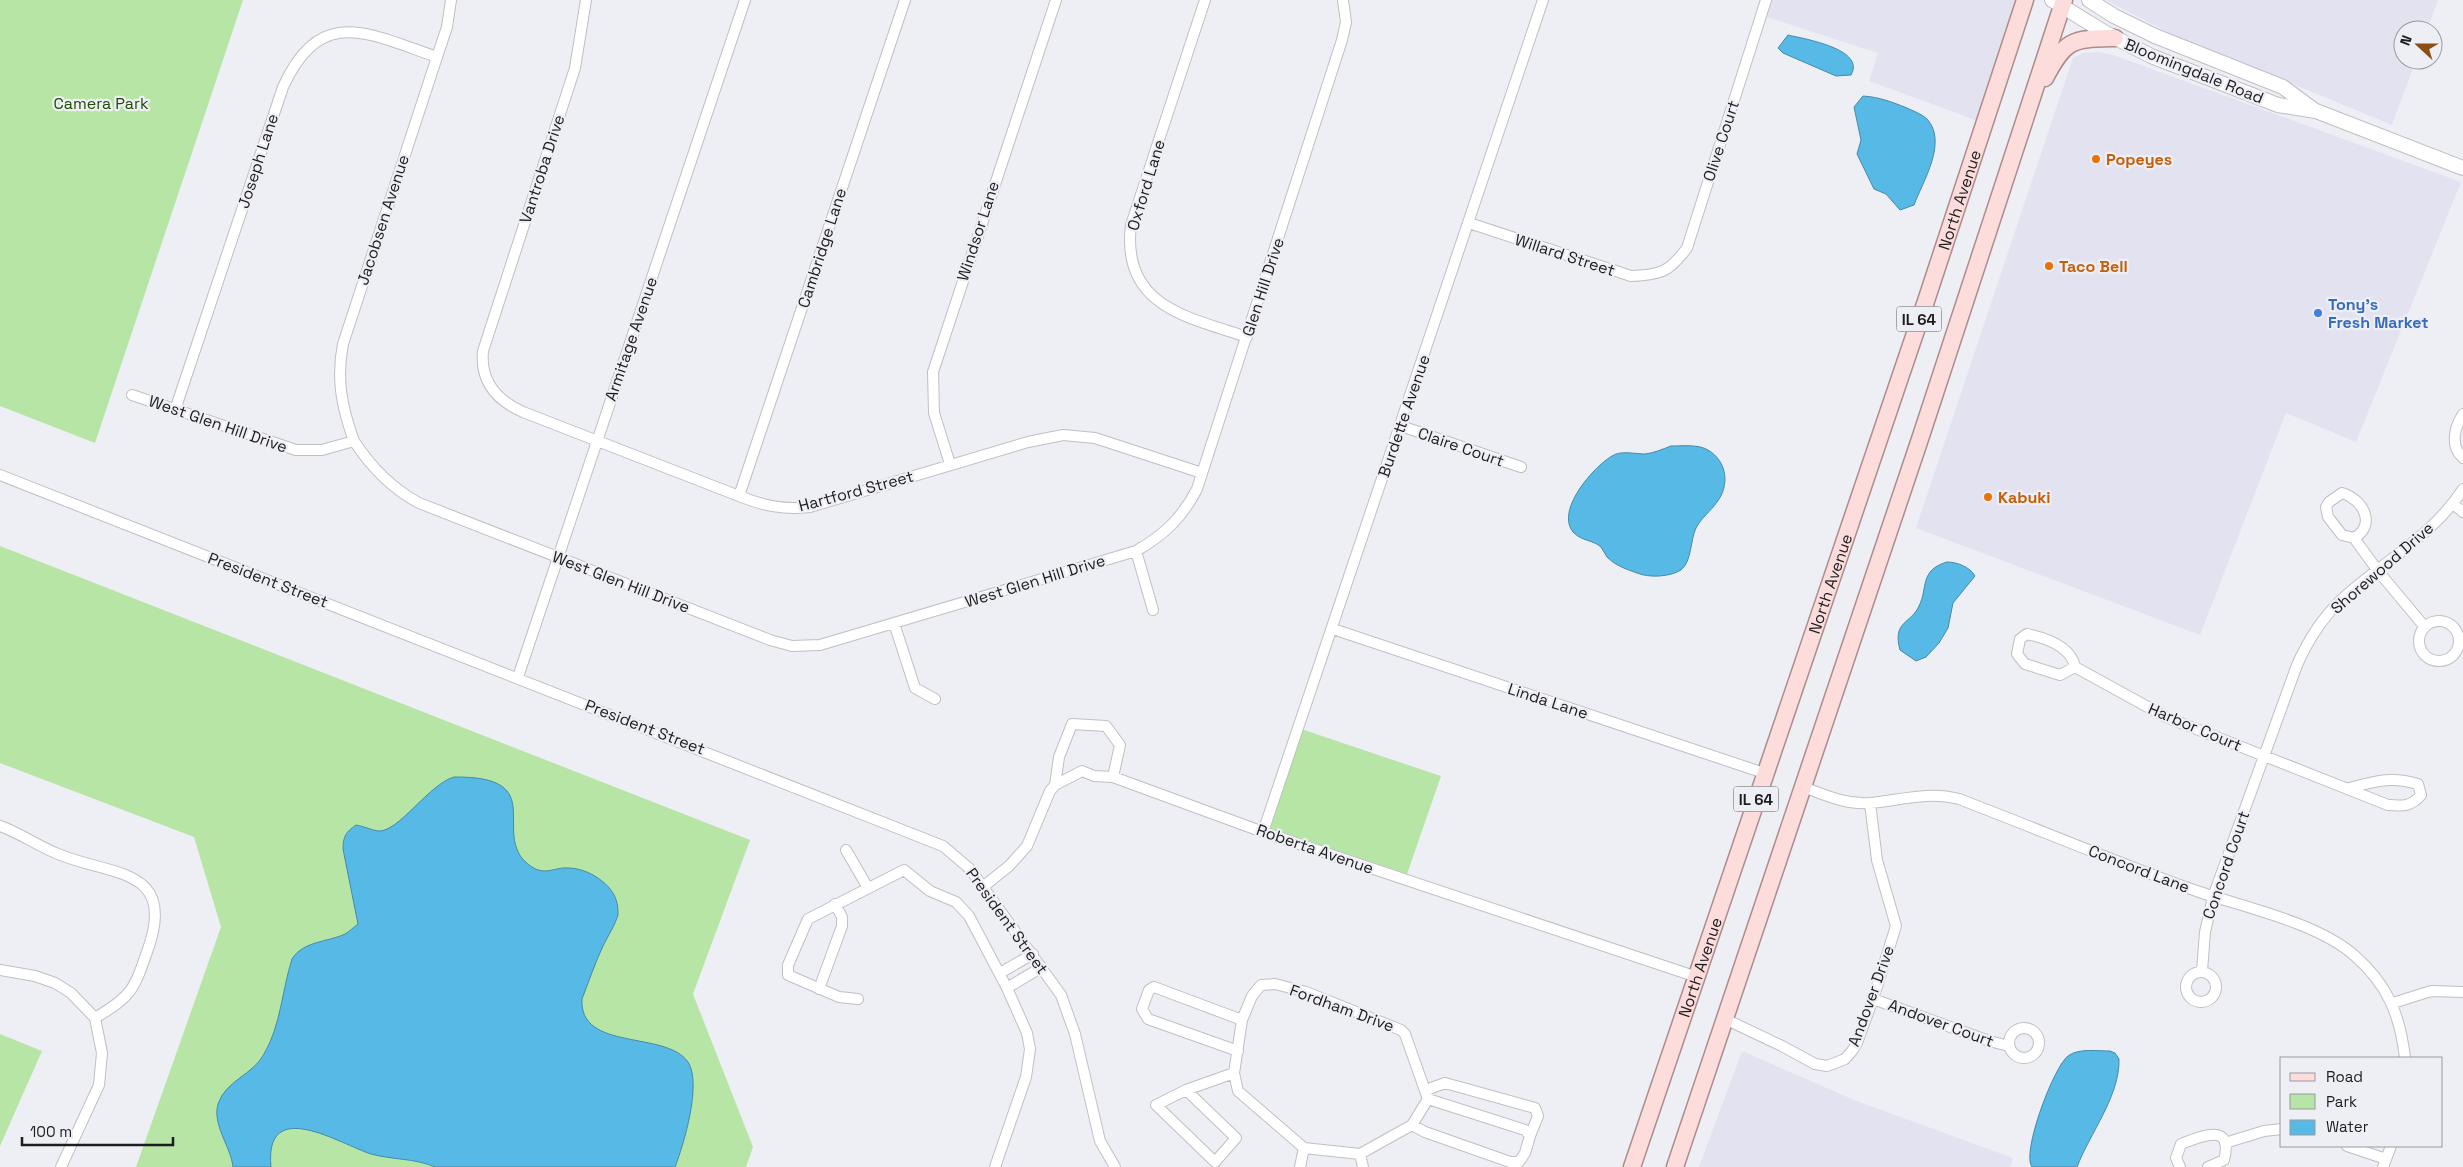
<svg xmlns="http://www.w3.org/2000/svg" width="2463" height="1167" font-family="'Space Grotesk',sans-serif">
<rect width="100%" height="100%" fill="#eeeef5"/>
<path fill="#e3e2f0" d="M1769,0h253l-41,122 -112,-41 9,-28 -114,-37z
M2106,0h332l-11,30h-24v30h13l-24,65 -221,-91z
M2099,52l17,4 345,126 -105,260 -70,-29 -86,222 -284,-107 157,-470 11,-5z
M1742,1051l112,49 159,58 -3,9h-311z"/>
<path fill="#b7e5a6" d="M0,0h243l-148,443 -95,-37z
M0,546l750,294 -57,154 60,153 -7,20h-610l85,-240 -27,-90 -194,-74z
M1301,729l140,47 -35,101 -140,-47z
M0,1034l42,17 -42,95z"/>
<path fill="#57b9e5" stroke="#468aaa" d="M1788,35c17,4 78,14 63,40l-15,1 -53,-23 -5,-5z
M1863,96c16,1 29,6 44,12 6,3 15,6 20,11 21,23 -4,62 -13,86l-14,5 -14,-16 -12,-5 -17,-35 4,-14 -7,-33z
M1671,446c11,0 27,-2 37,4 19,11 22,35 9,52 -7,10 -15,15 -21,26 -6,13 -4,33 -15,42 -11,7 -32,8 -44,3 -11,-4 -21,-7 -30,-16 -2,-3 -4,-7 -6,-10 -8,-7 -19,-6 -27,-14 -20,-21 19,-66 38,-77 9,-6 23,-2 33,-2 9,-1 18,-5 26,-8z
M1947,562c10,0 23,5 28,14l-22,27 -5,25 -9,15 -13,14 -10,4 -16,-11c-8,-29 11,-26 19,-44 9,-17 0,-36 28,-44z
M454,777c98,-1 35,57 75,88 16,12 24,2 39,3 20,0 45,16 49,35 1,4 1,9 1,12 -3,10 -10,21 -15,31 -8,17 -14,35 -21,53 -3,53 84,31 106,63 14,21 -4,82 -13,105h-240c-21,-9 -42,-7 -64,-13 -31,-10 -107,-59 -100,13h-38c-2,-20 -21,-42 -15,-63 8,-24 35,-29 46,-50 17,-29 18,-64 28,-95 11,-18 36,-17 53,-25 5,-3 9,-7 13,-10l-15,-75c0,-13 3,-17 13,-24 7,1 15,5 22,6 20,2 51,-47 76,-54z
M2110,1051l5,2 4,6c1,37 -29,74 -42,108h-45c-11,-14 22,-101 36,-111 10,-8 30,-5 42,-5z"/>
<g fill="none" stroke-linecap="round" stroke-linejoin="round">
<g stroke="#bfbfc5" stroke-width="12">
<path id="street" d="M586,0l-11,68 -92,283c-3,30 13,49 40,61l216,84c25,10 45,14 71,11l218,-65 35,-7 32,3 107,35
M1205,0l-74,225c-10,81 56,92 116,112
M1469,223l162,53c30,-1 38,-4 56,-28l79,-248
M132,395l164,55h26l32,-9c17,26 37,47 65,62l351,137 22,6 28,-1 316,-94c28,-16 46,-33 61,-62l145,-449 4,-18 -3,-22
M175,410l108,-323c38,-83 86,-53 154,-30
M2463,414c-9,14 -13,32 0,44
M1401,426l120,41
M354,441c-12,-33 -18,-62 -11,-97l94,-287 10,-30 4,-27
M950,464l-16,-51 -1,-41 123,-372
M0,475l943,371 27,23 91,126 14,39 25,107 15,26
M739,496l166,-496
M2453,504l10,8
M2354,538c23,-13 9,-39 -12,-45l-13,9 -3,5 2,10 14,18 12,3 24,33 46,55
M1136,551l17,59
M2419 641a20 20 0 1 1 40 0a20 20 0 1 1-40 0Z
M894,623l21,65 20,11
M1333,629l431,144
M2027,634c19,4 44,12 48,33l-15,8 -35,-11 -8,-10 3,-15z
M2075,667l91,50 222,88c14,1 23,2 33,-10l-3,-11c-26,-8 -42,-3 -68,4
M518,677l227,-677
M1055,785l4,-28 13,-33 34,2 14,19 -7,32
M1803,787c22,8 43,18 68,16 30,-3 57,-12 88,-4 76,29 152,61 229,89 49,18 128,33 167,68 33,29 45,59 50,102
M0,826c20,7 38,20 58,28 53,22 119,13 90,95 -14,41 -16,47 -53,69
M1263,832l280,-832
M846,850l22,38
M984,886l25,-20 18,-20 23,-55 5,-6 27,-14 12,5 19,1 150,55 434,145
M0,970l35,6 20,7 16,10 24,25 7,35 -3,32 -38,82
M2202,971l3,-39 8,-35 84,-232c11,-25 25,-47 45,-66 40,-37 91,-63 121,-110
M2186 987a15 15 0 1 1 30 0a15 15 0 1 1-30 0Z
M1000,973l33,-19
M1275,984l31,8 95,38 4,4 23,65 -16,26 -52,29 -56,-6 -66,-57 -4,-18 8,-53 10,-24 9,-11z
M1007,988l35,-21
M819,989l23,-63v-9l-7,-13
M858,999l-19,-2 -51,-22v-10l20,-46 96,-49 26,21 26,11 13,14 38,72 20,45 3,16 -4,28 -31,90
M1873,999l116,42 20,5
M2393,1003l38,-12 32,1
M1725,1019l57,27 33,18 12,2 8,-3 10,-4 7,-8 5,-8 16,-44 23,-73 -19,-66 -7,-57
M2009 1043a15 15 0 1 1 30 0a15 15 0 1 1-30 0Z
M1238,1051l-90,-32 -6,-10 7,-19 5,-3 88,33
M1186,1090l50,48 -21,24 -59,-57 30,-15 48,-17
M1426,1090l19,-7 90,25 3,8 -8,20
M1412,1125l13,7 85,30h9l6,-9 5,-17 -5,-6 -97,-31
M2225,1143l39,-12 18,-2
M2347,1146l39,13
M1360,1154l3,13
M1300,1167l4,-19
M2180,1167l-4,-9 5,-14c20,-8 53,-22 43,16l-16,7
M2383,1167l8,-21"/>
</g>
<g stroke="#bfbfc5" stroke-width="16">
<path id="secondary" d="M2052,0l52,32 47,24 127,49 38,6 147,57
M2089,0l25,16 41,20 128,51 31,23"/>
</g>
<g stroke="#ad8c8b" stroke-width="19">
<g id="primary">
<path d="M2045,78c21,-40 28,-39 70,-40"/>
<path id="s1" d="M1632,1167l294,-866 99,-301"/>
<path d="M1675,1167l245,-728 144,-439"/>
</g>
</g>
<use href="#street" stroke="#fff" stroke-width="10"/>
<use href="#secondary" stroke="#fff" stroke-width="14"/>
<use href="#primary" stroke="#fcdddc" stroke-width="16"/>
</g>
<g fill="#e8710a" stroke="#eeeef5" stroke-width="2">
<circle cx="2096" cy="159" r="5"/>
<circle cx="2049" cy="266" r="5"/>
<circle cx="1988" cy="497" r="5"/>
</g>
<circle fill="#3f7fe0" stroke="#eeeef5" stroke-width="2" cx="2318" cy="313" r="5"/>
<g text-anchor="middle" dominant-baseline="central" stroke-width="4.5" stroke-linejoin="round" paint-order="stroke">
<g fill="#eeeef5" stroke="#5c5c5f" stroke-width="1">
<rect x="1896.5" y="306.5" width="45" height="25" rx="4"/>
<rect x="1733.5" y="786.5" width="45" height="25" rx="4"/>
</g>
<g font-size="15" font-weight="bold" fill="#1d1d1f">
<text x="1919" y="319">IL 64</text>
<text x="1756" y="799">IL 64</text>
</g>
<g font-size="16" fill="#1d1d1f" stroke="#eeeef5">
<text transform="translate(2194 71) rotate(22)">Bloomingdale Road</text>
<text transform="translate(1721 141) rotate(-72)">Olive Court</text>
<text transform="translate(258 161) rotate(-72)">Joseph Lane</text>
<text transform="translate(542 169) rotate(-72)">Vantroba Drive</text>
<text transform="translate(1146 185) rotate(-73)">Oxford Lane</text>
<text stroke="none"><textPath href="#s1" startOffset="1021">North Avenue</textPath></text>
<text transform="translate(383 220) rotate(-72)">Jacobsen Avenue</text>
<text transform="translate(978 231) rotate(-72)">Windsor Lane</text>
<text transform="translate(822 248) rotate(-72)">Cambridge Lane</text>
<text transform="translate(1565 255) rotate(18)">Willard Street</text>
<text transform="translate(1263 287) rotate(-72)">Glen Hill Drive</text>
<text transform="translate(631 339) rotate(-71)">Armitage Avenue</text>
<text transform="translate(1404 416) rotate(-71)">Burdette Avenue</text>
<text transform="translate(218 424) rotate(19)">West Glen Hill Drive</text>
<text transform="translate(1461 447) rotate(19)">Claire Court</text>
<text transform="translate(856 491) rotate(-15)">Hartford Street</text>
<text transform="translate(2382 568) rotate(-41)">Shorewood Drive</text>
<text transform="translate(268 580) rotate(21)">President Street</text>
<text transform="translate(1035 581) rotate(-17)">West Glen Hill Drive</text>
<text transform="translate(621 582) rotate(21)">West Glen Hill Drive</text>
<text stroke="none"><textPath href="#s1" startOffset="616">North Avenue</textPath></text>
<text transform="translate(1548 701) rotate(18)">Linda Lane</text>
<text transform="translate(645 727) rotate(21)">President Street</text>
<text transform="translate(2195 727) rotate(23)">Harbor Court</text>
<text transform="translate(1315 849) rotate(19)">Roberta Avenue</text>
<text transform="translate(2226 865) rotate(-71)">Concord Court</text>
<text transform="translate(2139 869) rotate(21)">Concord Lane</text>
<text transform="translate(1007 921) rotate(54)">President Street</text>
<text stroke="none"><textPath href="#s1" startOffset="211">North Avenue</textPath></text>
<text transform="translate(1871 996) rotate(-70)">Andover Drive</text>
<text transform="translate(1342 1008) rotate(20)">Fordham Drive</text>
<text transform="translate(1941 1023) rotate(20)">Andover Court</text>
</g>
<g font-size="16" fill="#1c4c00" stroke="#eeeef5">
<text x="101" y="103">Camera Park</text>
</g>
<g font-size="16" font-weight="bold" fill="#c56008" stroke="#eeeef5" text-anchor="start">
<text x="2106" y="159">Popeyes</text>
<text x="2059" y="266">Taco Bell</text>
<text x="1998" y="497">Kabuki</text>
</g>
<g font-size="16" font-weight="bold" fill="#366cbe" stroke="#eeeef5" text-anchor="start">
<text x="2328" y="304">Tony's<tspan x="2328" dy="18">Fresh Market</tspan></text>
</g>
</g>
<rect x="2280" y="1057" width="162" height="90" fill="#eeeef5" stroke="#9a9a9f"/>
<rect x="2290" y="1073" width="25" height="8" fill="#fcdddc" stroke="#9a9a9f"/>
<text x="2326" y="1082" font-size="15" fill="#1d1d1f">Road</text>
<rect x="2290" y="1094" width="25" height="15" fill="#b7e5a6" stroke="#9a9a9f"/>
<text x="2326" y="1107" font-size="15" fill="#1d1d1f">Park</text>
<rect x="2290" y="1120" width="25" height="15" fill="#57b9e5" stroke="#9a9a9f"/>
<text x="2326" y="1132" font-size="15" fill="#1d1d1f">Water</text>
<g transform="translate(2418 45) rotate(291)"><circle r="24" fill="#eeeef5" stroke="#9a9a9f"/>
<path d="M0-4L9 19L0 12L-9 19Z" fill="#8c4e12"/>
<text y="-8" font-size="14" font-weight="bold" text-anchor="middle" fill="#1d1d1f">N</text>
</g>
<path d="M22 1137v8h151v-8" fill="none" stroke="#1d1d1f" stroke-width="2.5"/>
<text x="30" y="1137" font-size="15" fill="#1d1d1f" stroke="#eeeef5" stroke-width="4" paint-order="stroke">100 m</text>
</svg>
